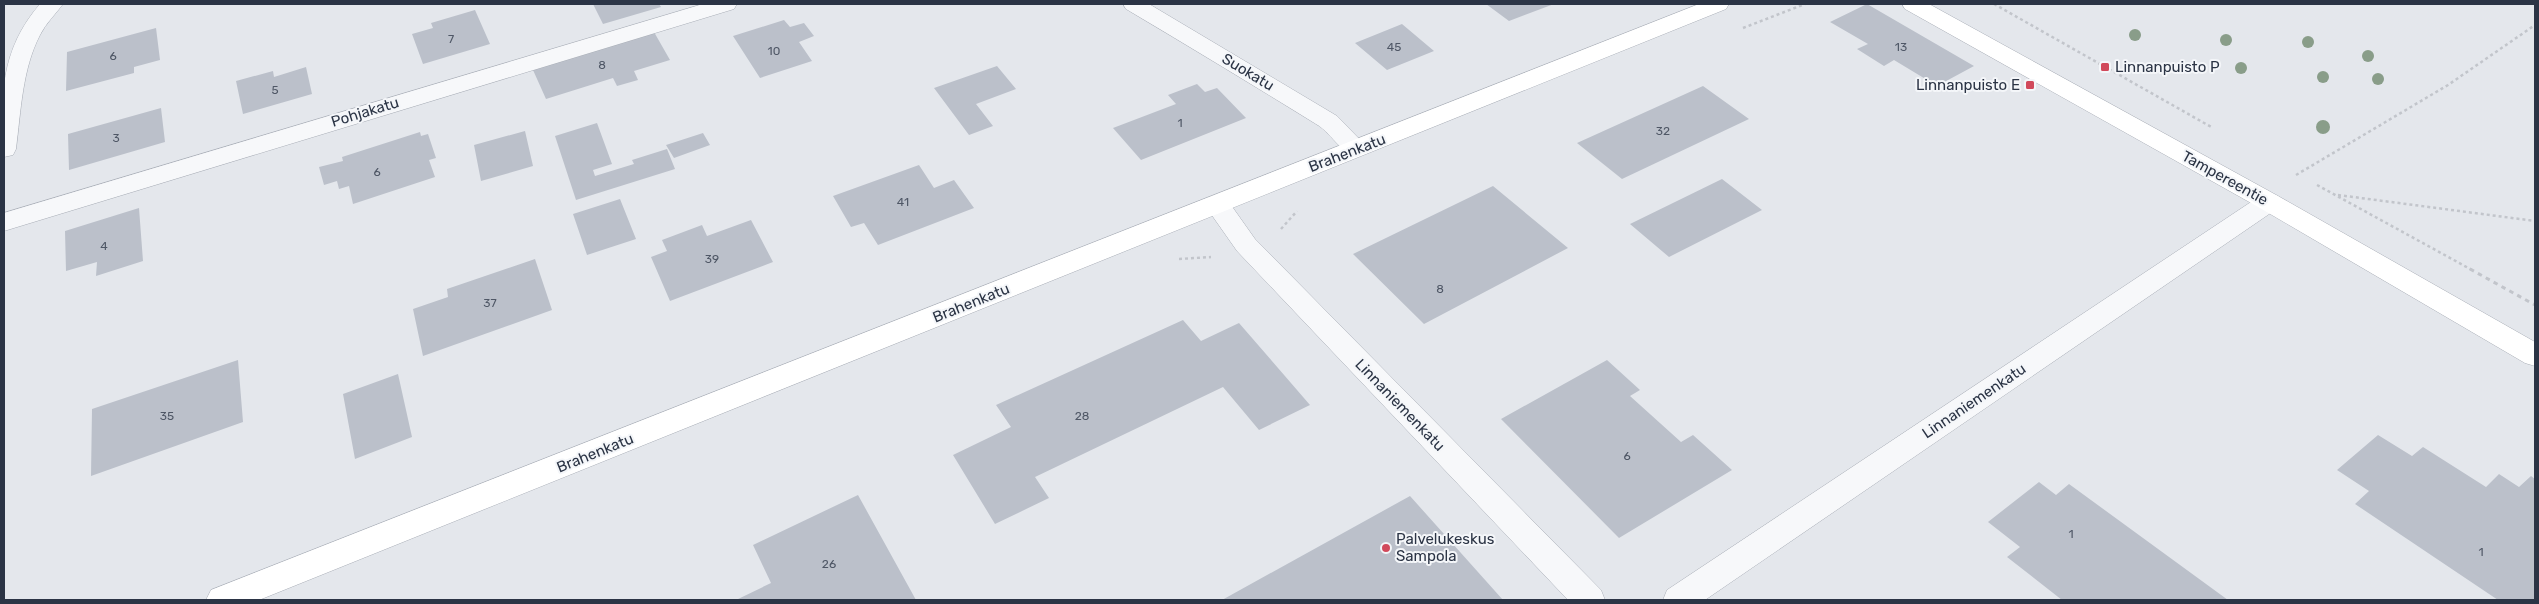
<svg xmlns="http://www.w3.org/2000/svg" width="2539" height="604" font-family="Rubik,sans-serif">
<rect width="100%" height="100%" fill="#e4e7ec"/>
<path fill="#bbc0ca" d="M593,4h66l2,3 -58,17z
M1486,4h68l-45,17z
M1867,4l107,62 -37,20 -43,-26 -10,6 -27,-17 11,-5 -38,-22z
M475,10l15,34 -67,20 -11,-30 21,-6 -2,-5z
M784,20l6,7 14,-4 10,13 -15,6 13,19 -52,17 -27,-42z
M1402,24l32,27 -47,19 -32,-27z
M156,28l4,32 -26,7v6l-68,18 1,-39z
M654,32l16,28 -36,11 4,9 -21,6 -4,-8 -67,21 -13,-29z
M997,66l19,23 -40,15 17,22 -24,9 -35,-47z
M306,67l6,27 -69,20 -7,-33 37,-10 1,6z
M1197,84l8,8 12,-4 29,30 -105,42 -28,-32 63,-24 -8,-9z
M1703,86l46,33 -127,60 -45,-36z
M161,108l4,34 -96,28 -1,-36z
M597,123l15,41 -19,6 2,6 39,-12 -2,-4 35,-11 8,20 -99,31 -21,-64z
M525,131l8,35 -52,15 -7,-36z
M420,132l1,4 7,-2 8,24 -7,2 6,17 -82,27 -4,-18 -10,3 -2,-8 -13,4 -5,-18 24,-6 -1,-4z
M703,133l7,12 -36,13 -8,-13z
M919,165l15,23 20,-8 20,28 -96,37 -14,-22 -13,4 -18,-31z
M1722,179l40,31 -93,47 -39,-33z
M1493,186l75,62 -144,76 -71,-70z
M620,199l16,40 -49,16 -14,-41z
M139,208l4,53 -47,15 1,-14 -31,9 -1,-40z
M751,220l22,42 -103,39 -19,-44 16,-6 -5,-11 40,-15 5,11z
M535,259l17,51 -129,46 -10,-47 35,-12 -1,-8z
M1183,320l18,21 38,-18 71,82 -51,25 -36,-43 -188,90 14,21 -54,26 -42,-69 58,-28 -15,-22z
M238,360l5,62 -152,54 1,-67z
M1607,360l33,30 -10,6 51,46 12,-7 39,35 -113,68 -118,-119z
M398,374l14,63 -57,22 -12,-65z
M2378,435l34,21 11,-9 63,40 13,-13 20,13 12,-11 4,3v121h-37l-143,-96 14,-13 -32,-21z
M2039,482l17,13 13,-11 159,116h-166l-55,-43 13,-10 -32,-25z
M858,495l58,105h-180l35,-17 -18,-38z
M1410,496l93,104h-281z"/>
<g fill="none" stroke-linecap="round" stroke-linejoin="round">
<g stroke="#a9aeb7" stroke-width="1">
<path id="street" d="M40,4h23c-8,11 -17,19 -23,31 -18,35 -19,76 -24,114l-3,6 -9,2c-4,-59 -4,-107 36,-153z
M703,4h34l-3,5 -730,222v-18z
M1123,4h26l188,112 31,32 -3,6c-23,6 -31,-20 -49,-30 -63,-39 -126,-77 -190,-115z
M2269,193l9,3 4,6 -4,6 -573,392h-42l4,-10 593,-394z
M1217,195l9,3 29,41 346,351 4,10h-37l-331,-349 -33,-47 4,-6z"/>
</g>
<g stroke="#a9aeb7" stroke-width="1">
<path id="secondary" d="M1699,4h30l-3,5 -1467,591h-53l5,-10z
M1902,4h27l349,192 257,146v24l-10,-3 -265,-155 -355,-199z"/>
</g>
<path stroke="#c2c5cb" stroke-width="2.5" stroke-dasharray="3 3" stroke-linecap="butt" d="M1994,4l219,124
M1743,28l62,-24
M2296,175l152,-90 87,-60
M2317,185l155,85
M2338,195l197,26
M1281,229l16,-18
M1179,259l32,-2"/>
<path stroke="#c2c5cb" stroke-width="3" stroke-dasharray="4.5 4.5" stroke-linecap="butt" d="M2470,269l65,36"/>
<use href="#street" fill="#f7f8fa" fill-rule="evenodd"/>
<use href="#secondary" fill="#fff" fill-rule="evenodd"/>
</g>
<g fill="#899d89">
<circle cx="2135" cy="35" r="6"/>
<circle cx="2226" cy="40" r="6"/>
<circle cx="2308" cy="42" r="6"/>
<circle cx="2368" cy="56" r="6"/>
<circle cx="2241" cy="68" r="6"/>
<circle cx="2323" cy="77" r="6"/>
<circle cx="2378" cy="79" r="6"/>
<circle cx="2323" cy="127" r="7"/>
</g>
<g fill="#d1495b" stroke="#f4f6f9" stroke-width="2">
<rect x="2100" y="62" width="10" height="10" rx="2.5"/>
<rect x="2025" y="80" width="10" height="10" rx="2.5"/>
<circle cx="1386" cy="548" r="5"/>
</g>
<g text-anchor="middle" dominant-baseline="central" stroke-width="4" stroke-linejoin="round" paint-order="stroke">
<g font-size="12" fill="#4f5766">
<text x="451" y="39">7</text>
<text x="1394" y="47">45</text>
<text x="1901" y="47">13</text>
<text x="774" y="51">10</text>
<text x="113" y="56">6</text>
<text x="602" y="65">8</text>
<text x="275" y="90">5</text>
<text x="1180" y="123">1</text>
<text x="1663" y="131">32</text>
<text x="116" y="138">3</text>
<text x="377" y="172">6</text>
<text x="903" y="202">41</text>
<text x="104" y="246">4</text>
<text x="712" y="259">39</text>
<text x="1440" y="289">8</text>
<text x="490" y="303">37</text>
<text x="167" y="416">35</text>
<text x="1082" y="416">28</text>
<text x="1627" y="456">6</text>
<text x="2071" y="534">1</text>
<text x="2481" y="552">1</text>
<text x="829" y="564">26</text>
</g>
<g font-size="15" fill="#2b3445" stroke="#f4f6f9" text-anchor="start">
<text x="2115" y="67">Linnanpuisto P</text>
<text x="2020" y="85" text-anchor="end">Linnanpuisto E</text>
<text x="1396" y="539">Palvelukeskus<tspan x="1396" dy="17">Sampola</tspan></text>
</g>
<g font-size="15" fill="#2b3445" stroke="#f4f6f9">
<text transform="translate(1248 72) rotate(31)">Suokatu</text>
<text transform="translate(365 112) rotate(-17)">Pohjakatu</text>
<text transform="translate(1347 153) rotate(-21)">Brahenkatu</text>
<text transform="translate(2225 178) rotate(29)">Tampereentie</text>
<text transform="translate(971 303) rotate(-22)">Brahenkatu</text>
<text transform="translate(1974 401) rotate(-34)">Linnaniemenkatu</text>
<text transform="translate(1400 405) rotate(46)">Linnaniemenkatu</text>
<text transform="translate(595 453) rotate(-22)">Brahenkatu</text>
</g>
</g>
<rect width="2539" height="604" fill="none" stroke="#2b3445" stroke-width="10"/>
</svg>
